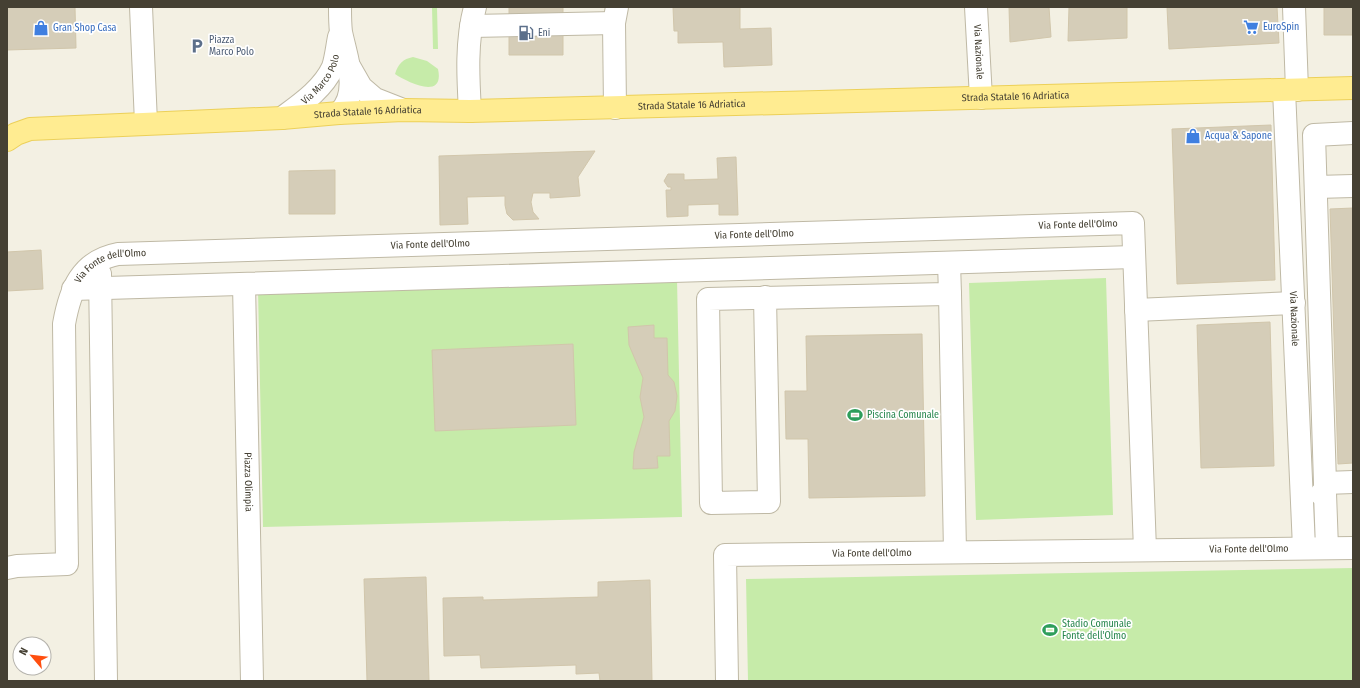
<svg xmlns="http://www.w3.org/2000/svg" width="1360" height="688" font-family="'Fira Sans Condensed',sans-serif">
<rect width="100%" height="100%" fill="#f3f0e3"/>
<path fill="#c6eba9" d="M432,7h5l1,42h-5z
M413,57l14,4 11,8c7,32 -31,13 -43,5 3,-10 8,-15 18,-17z
M1106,278l7,237 -137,5 -7,-237z
M677,279l5,238 -419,10 -5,-238z
M1353,568v113h-605l-2,-102z"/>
<path fill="#d5cdb8" stroke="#d1c6ab" d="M7,7h68l1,41 -69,2z
M509,7h54v48h-54z
M673,7h67v22l31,-1 1,37 -48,2 -1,-25 -45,1v-12h-4z
M1009,7h40l2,30 -41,5z
M1069,7h58v31l-59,3z
M1167,7h110l2,36 -110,6z
M1324,7h29v28h-29z
M1271,125l4,155 -98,4 -5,-155z
M595,151l-17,26 2,19 -30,2v-5h-17l-2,9 2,10 6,7 -26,1 -6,-6 -2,-9v-9l-38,1 1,27 -28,1 -1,-69z
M736,157l2,58h-19v-11l-31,1v11l-21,1 -1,-27h5v-3h-3l-4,-6 4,-7h16v6l34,-1 -1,-21z
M335,170v44h-46v-43z
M1353,208v255l-15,1 -8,-255z
M41,250l2,39 -36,2v-39z
M1270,322l4,144 -73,2 -4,-143z
M654,325v13h13l1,37 6,7 3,14 -2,15 -6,10 1,35h-13l1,12 -25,1 1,-17 10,-35 -4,-20 3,-19 -14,-33 -1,-18z
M922,334l3,162 -116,2 -1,-59h-22l-1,-48h22l-1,-55z
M573,344l3,81 -141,6 -3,-81z
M426,577l3,104h-62l-3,-102z
M650,580l2,101h-52l-1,-8 -23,1v-9l-95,3 -1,-13 -36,1 -1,-58 40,-1v3l115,-3v-15z"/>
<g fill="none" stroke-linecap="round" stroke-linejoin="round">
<g stroke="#bfb9a5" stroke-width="24">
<g id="minor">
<path d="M141,7l5,116"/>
<path id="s1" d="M976,7l5,91"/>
<path d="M1294,7l3,83"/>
<path d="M471,26l143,-3"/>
<path d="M349,66l12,21 14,12 28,11"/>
<path id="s2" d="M1284,90l20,458"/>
<path d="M615,108l-1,-85 3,-16"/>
<path d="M470,111c-2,-34 -4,-70 5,-104"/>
<path d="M339,113c22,-20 7,-56 2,-81 -1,-8 -1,-17 -1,-25"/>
<path id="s3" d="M282,118c19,-14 41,-29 51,-51 3,-9 4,-20 6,-30"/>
<path d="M1316,187l37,-1"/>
<path d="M100,274l6,407"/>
<path id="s4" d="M244,284l8,397"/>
<path d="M73,289l1061,-32"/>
<path d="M950,294l5,258"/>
<path d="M765,297l4,205 -58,1 -3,-204c80,-2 161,-4 242,-5l-1,-31"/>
<path d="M1136,310l158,-7"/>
<path d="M1325,483l-11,-348 39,-2"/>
<path d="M1325,493l2,55"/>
<path d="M1321,494l4,-1v-10l28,-1"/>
<path id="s5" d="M7,568l10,-2 50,-2 -3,-240c6,-34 17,-63 54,-70l1015,-31 12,327"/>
<path id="s6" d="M727,681l-2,-126 628,-7"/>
</g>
</g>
<g stroke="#ecd059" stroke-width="24">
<g id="major">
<path id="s7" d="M7,140l9,-6 14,-5 252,-11 57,-5 64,-3 67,1 883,-23"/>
</g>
</g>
<use href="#minor" stroke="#fff" stroke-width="22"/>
<use href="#major" stroke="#ffec91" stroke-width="22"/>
</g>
<defs>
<g id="supermarket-bare" transform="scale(1.2)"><path d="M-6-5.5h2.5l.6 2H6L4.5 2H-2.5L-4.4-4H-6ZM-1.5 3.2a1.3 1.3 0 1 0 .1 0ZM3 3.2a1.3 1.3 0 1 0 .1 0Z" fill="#3f7fe0" stroke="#fff" stroke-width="2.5" paint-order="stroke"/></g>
<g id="shop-bare" transform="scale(1.2)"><path d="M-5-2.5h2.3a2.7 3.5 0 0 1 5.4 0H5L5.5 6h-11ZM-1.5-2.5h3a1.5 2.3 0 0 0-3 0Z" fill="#3f7fe0" stroke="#fff" stroke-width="2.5" paint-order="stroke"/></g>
<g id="fuel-bare" transform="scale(1.2)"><path d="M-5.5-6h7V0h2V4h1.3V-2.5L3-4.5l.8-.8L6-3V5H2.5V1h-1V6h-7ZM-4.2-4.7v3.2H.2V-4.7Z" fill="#5c6f8a" stroke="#fff" stroke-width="2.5" paint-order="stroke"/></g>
<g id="parking-bare" transform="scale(1.2)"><path d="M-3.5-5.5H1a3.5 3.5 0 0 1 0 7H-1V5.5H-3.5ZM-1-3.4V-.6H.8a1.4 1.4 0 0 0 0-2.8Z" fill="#5c6f8a" stroke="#fff" stroke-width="2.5" paint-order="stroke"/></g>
<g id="stadium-bare" transform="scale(1.2)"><path d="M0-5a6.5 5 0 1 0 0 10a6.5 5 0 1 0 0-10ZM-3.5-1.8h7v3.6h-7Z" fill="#2e9e5b" stroke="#fff" stroke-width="2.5" paint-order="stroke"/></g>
</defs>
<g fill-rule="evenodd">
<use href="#supermarket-bare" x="1251" y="27"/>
<use href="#shop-bare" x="41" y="28"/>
<use href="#fuel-bare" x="526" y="33"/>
<use href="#parking-bare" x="197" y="46"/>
<use href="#shop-bare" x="1193" y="136"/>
<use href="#stadium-bare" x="855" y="415"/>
<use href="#stadium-bare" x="1050" y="630"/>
</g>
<g text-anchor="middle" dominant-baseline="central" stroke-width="3.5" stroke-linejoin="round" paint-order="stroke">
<g font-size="10" fill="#366cbe" stroke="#fff" text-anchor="start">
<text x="1263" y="27">EuroSpin</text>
<text x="53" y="28">Gran Shop Casa</text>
<text x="1205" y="136">Acqua &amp; Sapone</text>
</g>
<g font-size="10" fill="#4e5e75" stroke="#fff" text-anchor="start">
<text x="538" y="33">Eni</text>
<text x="209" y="40">Piazza<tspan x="209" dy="12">Marco Polo</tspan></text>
</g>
<g font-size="10" fill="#454033" stroke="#fff">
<text stroke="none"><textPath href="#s1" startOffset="45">Via Nazionale</textPath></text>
<text stroke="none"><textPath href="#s3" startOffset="56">Via Marco Polo</textPath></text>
<text stroke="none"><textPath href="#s7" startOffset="1012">Strada Statale 16 Adriatica</textPath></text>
<text stroke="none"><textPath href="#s7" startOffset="688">Strada Statale 16 Adriatica</textPath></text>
<text stroke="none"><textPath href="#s7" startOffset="364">Strada Statale 16 Adriatica</textPath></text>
<text stroke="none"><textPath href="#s5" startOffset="1356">Via Fonte dell'Olmo</textPath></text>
<text stroke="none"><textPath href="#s5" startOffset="1032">Via Fonte dell'Olmo</textPath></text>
<text stroke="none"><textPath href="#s5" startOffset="708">Via Fonte dell'Olmo</textPath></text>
<text stroke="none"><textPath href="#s5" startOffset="384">Via Fonte dell'Olmo</textPath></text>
<text stroke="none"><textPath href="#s2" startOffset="229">Via Nazionale</textPath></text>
<text stroke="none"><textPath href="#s4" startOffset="198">Piazza Olimpia</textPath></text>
<text stroke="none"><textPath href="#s6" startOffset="650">Via Fonte dell'Olmo</textPath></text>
<text stroke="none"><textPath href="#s6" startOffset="273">Via Fonte dell'Olmo</textPath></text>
</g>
<g font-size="10" fill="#27864d" stroke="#fff" text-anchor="start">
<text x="867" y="415">Piscina Comunale</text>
<text x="1062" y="624">Stadio Comunale<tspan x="1062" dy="12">Fonte dell'Olmo</tspan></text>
</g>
</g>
<rect width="1360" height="688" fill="none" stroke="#454033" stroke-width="16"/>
<g transform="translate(32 656) rotate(298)"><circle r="19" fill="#ffffff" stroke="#b5b3ad"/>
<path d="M0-3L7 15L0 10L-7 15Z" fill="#ff4e0f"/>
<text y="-6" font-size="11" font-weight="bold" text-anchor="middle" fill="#454033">N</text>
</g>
</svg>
